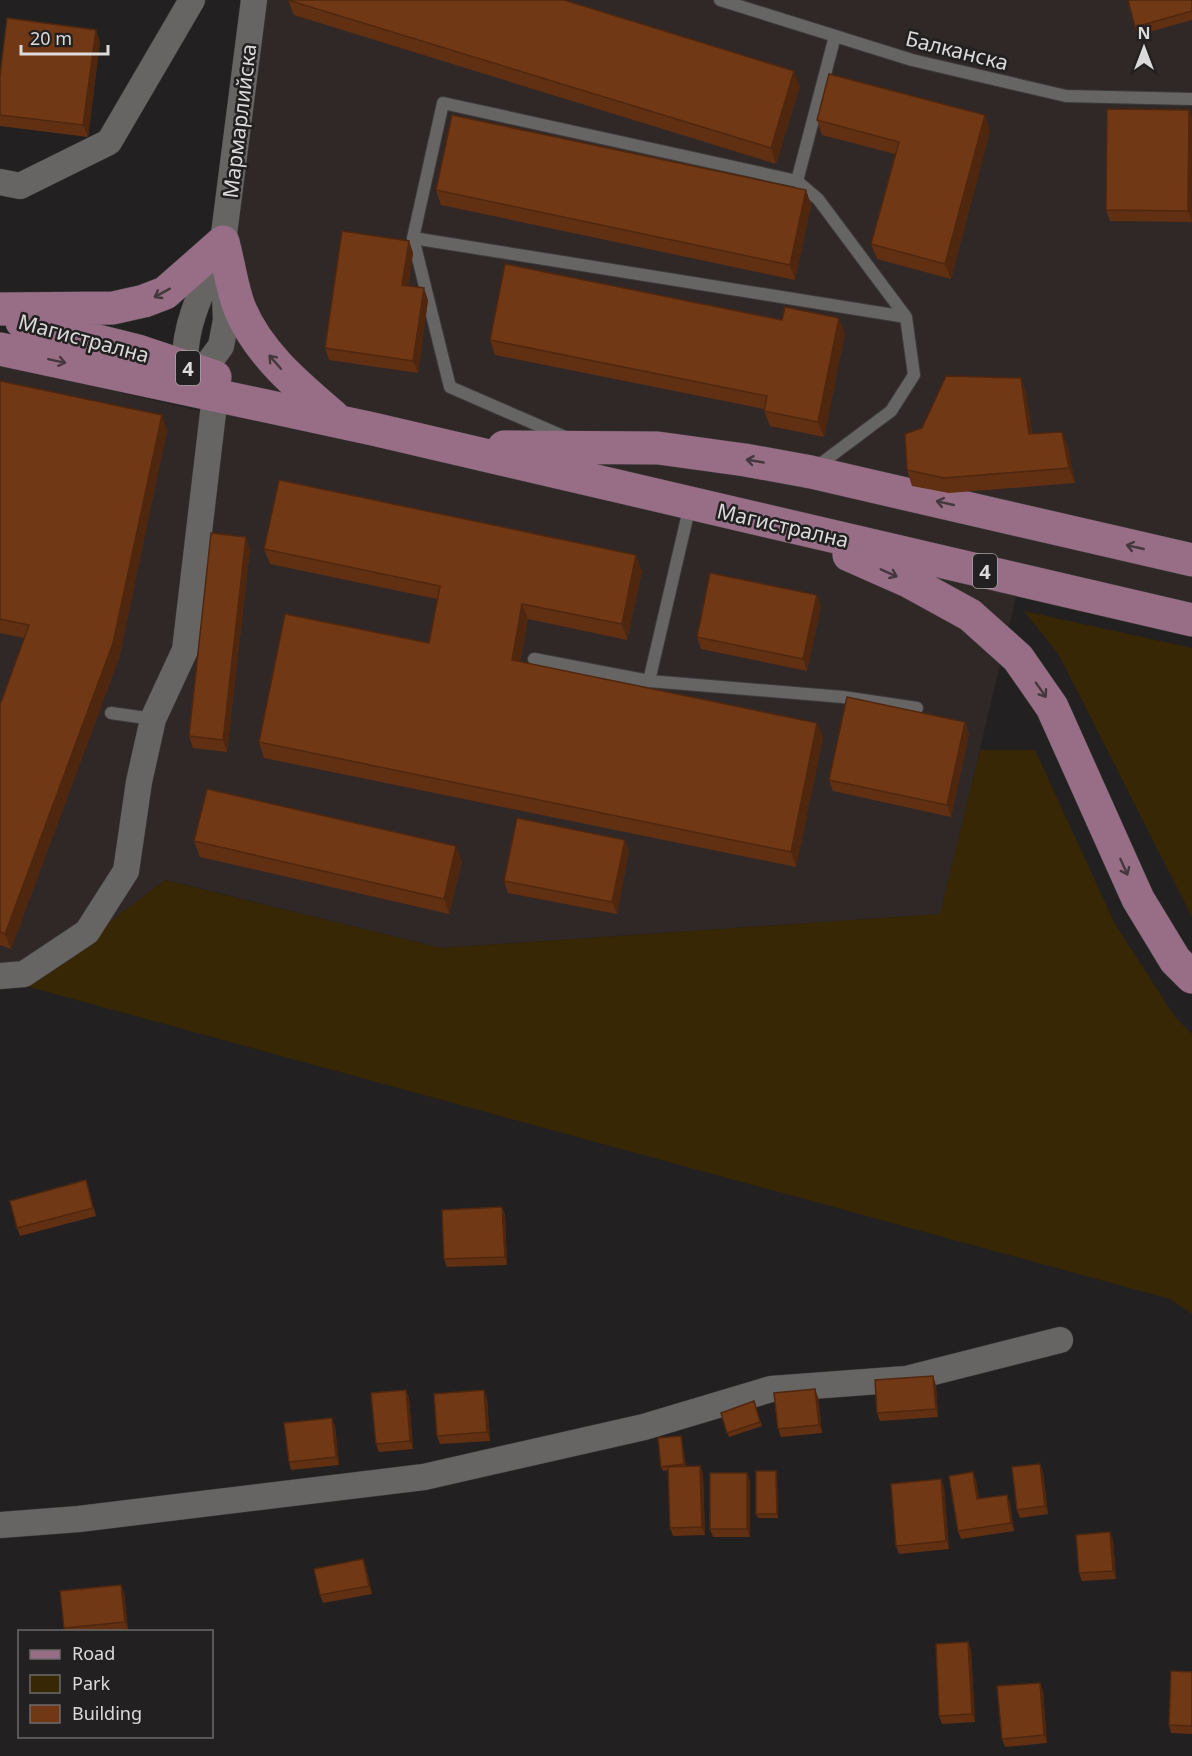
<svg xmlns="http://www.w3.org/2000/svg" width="1192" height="1756" font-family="'Noto Sans',sans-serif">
<rect width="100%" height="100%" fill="#222020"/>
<path fill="#302727" d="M266,0h926v619l-172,-39 -79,334 -500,34 -275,-68 -140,106 -26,-7v-614l200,46z"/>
<path fill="#382705" d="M1024,611l168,37v269l-133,-262z
M980,750h55l80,174 60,93 17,17v280l-22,-15 -1144,-313 139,-106 276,68 499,-34z"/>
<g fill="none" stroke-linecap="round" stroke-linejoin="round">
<g stroke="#3e3b3c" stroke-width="14">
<path id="lane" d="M720,0l192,60 154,36 126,3
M413,238l493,79
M565,437l-115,-50 -37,-149 30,-135 354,78
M815,468l76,-57 23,-36 -8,-58 -88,-118 -21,-18 38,-145
M534,659l115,22 194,16 74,11
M649,681l41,-176
M111,713l42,6"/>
</g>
<g stroke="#3e3b3c" stroke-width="27">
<path id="street" d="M0,182l20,4 89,-44 83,-142
M186,380l16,-8 19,-26 5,-26 -3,-78 31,-242
M191,383c-6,-6 -6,-15 -6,-22 0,-41 20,-76 36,-113
M0,976l24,-2 63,-42 39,-61 13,-89 14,-63 32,-69 30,-254
M0,1525l79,-6 345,-42 220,-50 127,-38 135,-10 154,-39"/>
</g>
<g stroke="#3e3b3c" stroke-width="34">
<path id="primary" d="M0,309l113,-1 31,-7 21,-8 58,-51c6,22 9,47 17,67 19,45 57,76 93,107
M22,322l116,29 77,26
M0,349l373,80 819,191
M504,447l154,1 87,12 66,12 381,88
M849,555l61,27 60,33 48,43 34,49 86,192 37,61 17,17"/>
</g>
<use href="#lane" stroke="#676464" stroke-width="12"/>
<use href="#street" stroke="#676464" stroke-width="26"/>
<use href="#primary" stroke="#976e85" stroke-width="33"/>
</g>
<path fill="#613013" d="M288,0l512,86 -24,78 -482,-149z
M1192,0v20l-54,15 -3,-8z
M100,42l-12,95 -88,-11v-50z
M1189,110l3,7v105l-82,-1 -4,-11z
M817,120l173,11 -39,148 -74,-20 -6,-15 24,-90 -73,-19z
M436,190h370l5,15 -16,75 -354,-75z
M409,241l4,12 -5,32 20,15 -10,73 -89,-13 -4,-12z
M845,333l-21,104 -54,-11 -6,-15v-2l-269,-54 -5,-15z
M1021,378l5,15 6,41 30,-2 6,15 7,36 -126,10 -37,-7 -5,-16 15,-42z
M0,381l167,49 -48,228 -108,291 -11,-4v-240l24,-67 -24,-5z
M250,549l-23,203 -34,-4 -4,-12z
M264,549l378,22 -15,69 -99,-21 -8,43 297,61 6,15 -27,129 -532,-109 -5,-16 170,-99 8,-44 -167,-35z
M821,606l-14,65 -106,-22 -4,-12z
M965,722l4,12 -18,83 -118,-26 -4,-11z
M194,841l268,20 -13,53 -249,-57z
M629,851l-12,63 -109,-21 -4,-12z
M86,1180l10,36 -76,20 -3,-8z
M502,1207l3,8 2,50 -60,2 -3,-8z
M936,1385l2,32 -58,4 -3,-8z
M406,1390l3,8 4,51 -34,3 -3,-8z
M818,1397l4,36 -41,4 -3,-8z
M487,1398l3,43 -50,3 -3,-8z
M754,1401l8,25 -33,11 -8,-24z
M335,1426l4,39 -48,5 -2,-8z
M681,1436l1,4 4,27 14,-1 3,8 2,61 -32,1 -3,-8 -2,-58 -5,1 -2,-4z
M776,1471l1,4 1,43h-20l-2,-4z
M1043,1472l5,42 -28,4 -3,-8z
M747,1473l3,8v56h-37l-3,-8z
M941,1479l3,8 5,62 -50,5 -3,-8z
M976,1480l3,19 31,4 4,28 -53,8 -3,-8z
M1113,1540l3,39 -34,2 -3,-8z
M363,1559l3,8 6,27 -49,9 -3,-8z
M121,1585l3,8 4,37 -16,2h-47l-1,-4z
M968,1642l3,8 4,72 -33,2 -3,-8z
M1192,1672v62l-21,-1 -2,-8z
M1040,1683l3,8 4,52 -42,4 -3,-8z"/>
<path fill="#4f270f" d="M96,30l4,12 -12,95 -5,-12z
M794,71l6,15 -24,78 -5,-16z
M1189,110l3,7v105l-4,-11z
M985,115l5,16 -39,148 -6,-15z
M806,190l5,15 -16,75 -5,-15z
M409,241l4,12 -6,43 -5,-11z
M424,288l4,12 -10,73 -5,-12z
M839,318l6,15 -21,104 -6,-15z
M1021,378l5,15 9,56 -6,-15z
M162,415l5,15 -48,228 -108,291 -6,-15z
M1062,432l6,15 7,36 -6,-15z
M246,537l4,12 -23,203 -4,-12z
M636,555l6,16 -15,69 -5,-16z
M817,595l4,11 -14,65 -4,-12z
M522,604l6,15 -11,56 -5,-15z
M965,722l4,12 -18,83 -4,-12z
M817,723l6,15 -27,129 -5,-15z
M625,840l4,11 -12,63 -5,-12z
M456,846l6,15 -13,53 -5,-15z
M502,1207l3,8 2,50 -2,-8z
M933,1376l3,9 2,32 -2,-8z
M815,1389l3,8 4,36 -3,-8z
M406,1390l3,8 4,51 -3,-8z
M484,1390l3,8 3,43 -3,-9z
M332,1418l3,8 4,39 -3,-8z
M681,1436l1,4 4,28 -2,-4z
M1040,1464l3,8 5,42 -3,-8z
M700,1466l3,8 2,61 -3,-8z
M776,1471l1,4 1,43 -1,-4z
M973,1472l3,8 4,27 -3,-8z
M747,1473l3,8v56l-3,-8z
M941,1479l3,8 5,62 -3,-8z
M1007,1495l3,8 4,28 -3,-8z
M1110,1532l3,8 3,39 -3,-8z
M363,1559l3,8 6,27 -3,-8z
M121,1585l3,8 4,37 -3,-8z
M968,1642l3,8 4,72 -3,-8z
M1040,1683l3,8 4,52 -3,-8z"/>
<path fill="#713816" stroke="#4f270f" stroke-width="1.5" d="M288,0h276l230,71 -23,77z
M1128,0h64v11l-57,16z
M7,18l89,12 -13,95 -83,-10v-39z
M829,74l156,41 -40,149 -74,-20 28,-102 -82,-22z
M1107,109l82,1 -1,101 -82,-1z
M452,115l354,75 -16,75 -354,-75z
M342,231l67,10 -7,44 22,3 -11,73 -88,-13z
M505,264l277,56 3,-13 54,11 -21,104 -54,-11 3,-15 -277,-56z
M946,376l75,2 8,56 33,-2 7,36 -125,10 -37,-8 -2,-36 17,-6z
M0,381l162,34 -49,228 -108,291 -5,-2v-227l29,-80 -29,-6z
M279,480l357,75 -14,69 -100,-20 -10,56 305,63 -26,129 -532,-110 26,-128 144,29 11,-57 -176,-37z
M211,533l35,4 -23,203 -34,-4z
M710,573l107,22 -14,64 -106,-22z
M847,697l118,25 -18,83 -118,-25z
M207,789l249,57 -12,53 -250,-58z
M517,818l108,22 -13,62 -108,-21z
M86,1180l7,28 -76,20 -7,-27z
M502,1207l3,50 -61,2 -2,-49z
M933,1376l3,33 -59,4 -2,-33z
M815,1389l4,36 -41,4 -4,-36z
M406,1390l4,51 -34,3 -5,-51z
M484,1390l3,42 -50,4 -3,-42z
M754,1401l6,21 -33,11 -6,-20z
M332,1418l4,39 -47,5 -5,-39z
M681,1436l3,28 -23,3 -3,-29z
M1040,1464l5,42 -28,4 -5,-43z
M700,1466l2,61 -32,1 -2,-61z
M756,1471h20l1,43h-21z
M973,1472l4,27 30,-4 4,28 -53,8 -9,-55z
M710,1473h37v56h-37z
M941,1479l5,62 -50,5 -5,-62z
M1110,1532l3,39 -34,2 -3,-38z
M363,1559l6,27 -49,9 -6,-26z
M121,1585l4,37 -61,6 -4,-37z
M968,1642l4,72 -33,2 -3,-72z
M1171,1671l21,1v54l-23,-1z
M1040,1683l4,52 -42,4 -5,-53z"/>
<defs><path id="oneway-shaft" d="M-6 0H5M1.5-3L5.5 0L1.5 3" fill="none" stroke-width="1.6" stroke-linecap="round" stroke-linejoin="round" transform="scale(1.5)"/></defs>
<g stroke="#45373e">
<use href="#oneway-shaft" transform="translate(162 293) rotate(151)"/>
<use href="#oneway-shaft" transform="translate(57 361) rotate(12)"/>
<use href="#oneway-shaft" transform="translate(275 362) rotate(-131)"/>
<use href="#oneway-shaft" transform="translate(755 461) rotate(-170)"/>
<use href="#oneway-shaft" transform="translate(945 503) rotate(-167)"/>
<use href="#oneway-shaft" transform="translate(1135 547) rotate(-167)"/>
<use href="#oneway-shaft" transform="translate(889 573) rotate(24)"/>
<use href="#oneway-shaft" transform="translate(1041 690) rotate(55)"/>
<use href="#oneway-shaft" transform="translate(1124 867) rotate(66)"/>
</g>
<g text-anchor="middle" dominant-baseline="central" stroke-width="5" stroke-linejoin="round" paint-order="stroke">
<g fill="#222020" stroke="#a4a2a2" stroke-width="1.5">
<rect x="176" y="351" width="24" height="34" rx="4.5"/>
<rect x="973" y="554" width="24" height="34" rx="4.5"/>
</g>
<g font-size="20" font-weight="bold" fill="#dcdada">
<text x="188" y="368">4</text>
<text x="985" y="571">4</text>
</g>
<g font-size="21" fill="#dcdada" stroke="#222020">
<text transform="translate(957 50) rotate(14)">Балканска</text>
<text transform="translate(239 121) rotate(-83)">Мармарлийска</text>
<text transform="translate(84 338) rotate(15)">Магистрална</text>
<text transform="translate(783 525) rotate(13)">Магистрална</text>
</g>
</g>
<rect x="18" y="1630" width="195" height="108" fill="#222020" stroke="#6c6a6a" stroke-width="1.5"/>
<rect x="30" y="1650" width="30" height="9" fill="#976e85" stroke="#6c6a6a" stroke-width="1.5"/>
<text x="72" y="1660" font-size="18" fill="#dcdada">Road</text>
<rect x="30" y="1675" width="30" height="18" fill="#382705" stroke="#6c6a6a" stroke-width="1.5"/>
<text x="72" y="1690" font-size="18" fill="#dcdada">Park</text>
<rect x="30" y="1705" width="30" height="18" fill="#713816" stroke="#6c6a6a" stroke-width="1.5"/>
<text x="72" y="1720" font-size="18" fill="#dcdada">Building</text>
<g transform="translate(1144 48)" stroke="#222020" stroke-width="4.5" paint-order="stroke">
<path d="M0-4.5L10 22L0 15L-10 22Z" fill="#dcdada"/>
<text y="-9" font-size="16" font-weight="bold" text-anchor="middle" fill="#dcdada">N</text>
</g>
<path d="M21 45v9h87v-9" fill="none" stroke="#dcdada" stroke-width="3"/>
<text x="30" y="45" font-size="18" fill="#dcdada" stroke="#222020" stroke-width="4.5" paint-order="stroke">20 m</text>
</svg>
